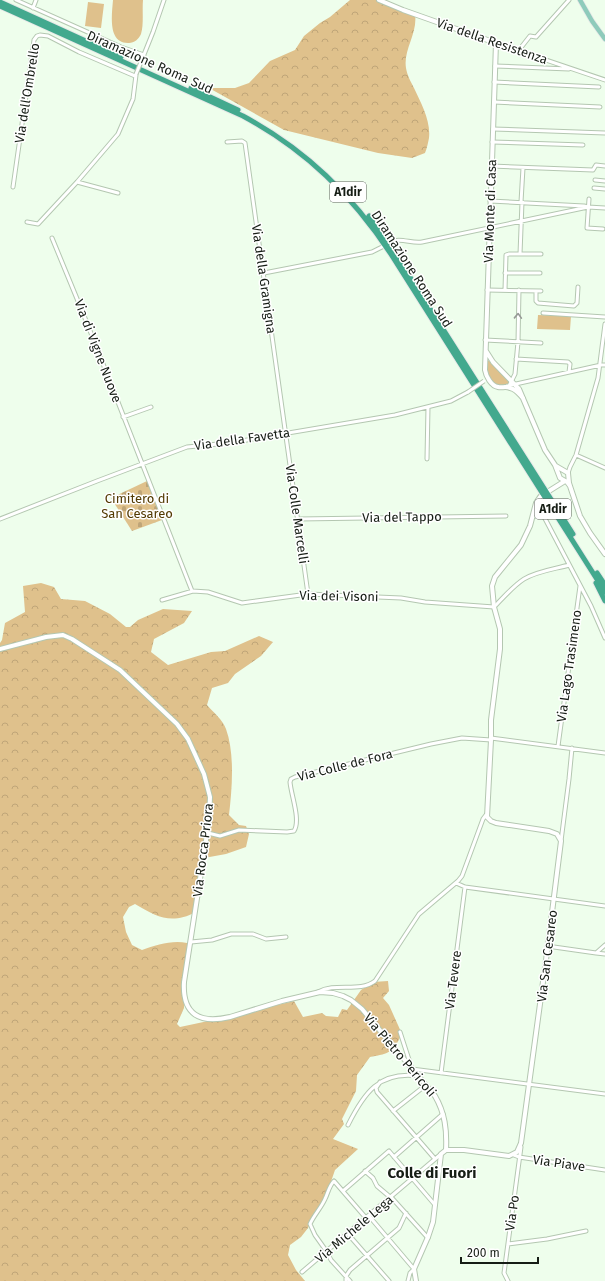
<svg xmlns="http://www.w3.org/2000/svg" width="605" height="1281" font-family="'Fira Sans',sans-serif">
<defs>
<pattern id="forest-crowns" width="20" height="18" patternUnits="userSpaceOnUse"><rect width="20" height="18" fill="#dfc18c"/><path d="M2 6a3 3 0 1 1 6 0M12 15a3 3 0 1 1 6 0" fill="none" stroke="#bfa578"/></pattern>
<pattern id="cemetery-stones" width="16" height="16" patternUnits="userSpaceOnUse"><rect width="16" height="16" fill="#dfc18c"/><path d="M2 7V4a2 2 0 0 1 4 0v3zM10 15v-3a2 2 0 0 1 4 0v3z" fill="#bfa578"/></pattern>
</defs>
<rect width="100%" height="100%" fill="#eefeec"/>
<path fill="#dfc18c" d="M113,0h30c-1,10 1,24 -2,34 -2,5 -7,9 -12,9 -22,1 -17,-29 -16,-43z
M88,2l16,2 -3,24 -16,-2z
M538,315l33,1 -1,14 -33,-1z
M486,359l6,4 18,19 -1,3 -13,1c-9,-10 -10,-13 -10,-27z"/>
<path fill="url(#forest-crowns)" d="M350,0h30l35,14c3,19 -12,36 -9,54 1,7 5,14 8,20 7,15 17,33 15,50 -1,5 -2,10 -4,15l-13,5 -34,-5 -94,-23 -75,-42h26l14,-5 21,-22 25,-11 9,-14 16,-13 10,-6z
M41,583l13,4 7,12 24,2 25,13 16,13h4l8,-7 25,-11 29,2 -8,12 -30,16 -3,13 17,13 43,-13 14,-1 34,-15 14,6 -12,14 -26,18 -7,9 -16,5 -5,17c6,7 16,15 19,24 9,25 6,60 3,86l10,10 7,1 3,8 -3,13 -20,7 -22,4 -8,54c-25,13 -39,5 -61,-8l-6,3 -6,10 3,15 6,13 10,5c14,-5 30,-10 45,-7l2,15 -5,28v22l-7,16 3,3 47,-10 67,-16 9,16 19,-4 4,3 12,1 4,-8 5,1 14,-20 12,-8 15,-1 1,10 -6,7 6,7 13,29c-10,19 -11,19 -32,23l-13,18 -1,16 -14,28 2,5 -11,15 25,10 -23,21 -10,29 -11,16 -6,13 -7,9 -11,8 -2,10 8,15 9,11h-305v-638l2,-3 3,-17 20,-11 -2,-26z"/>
<path fill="url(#cemetery-stones)" d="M147,481l15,39 -30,11 -21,-33z"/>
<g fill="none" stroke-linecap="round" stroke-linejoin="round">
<g stroke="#b4c7b1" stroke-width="5">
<path id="street" d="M16,0l105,47 23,8
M33,8l3,-8
M496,43l109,37
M519,50l11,-14 6,1 33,-37
M141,62l12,-30 11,-32
M495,66l74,3
M494,82l105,5
M494,102l106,5
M493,129l112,4
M227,142l15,-1 3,2 63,451
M492,142l91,3
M491,166l102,4 3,-5 9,1
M595,180l10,1
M77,182l41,11
M13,187l21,-147 3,-4 3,-1 8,1 31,16 56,24
M594,188l11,1
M589,199l-2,29 16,1
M490,201l94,5 4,1
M521,202l2,-34
M27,222l11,2 39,-42 41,-48 15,-35 3,-24
M52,238l35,85 105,268
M390,242c10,-5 22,2 32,0l166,-35 17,1
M520,254h21
M264,273l108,-21 10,-5
M505,273h35
M487,290l54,1
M505,290l1,-35 3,-1h11l2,-52
M536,291v10l2,2 36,3 3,-3 1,-16
M543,313l62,4
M485,340l56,3
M516,359l52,3 2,2 -1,8
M507,386l94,-21h4
M509,386l6,-12 3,-32 1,-52
M123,417l28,-10
M576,455l29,13
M427,459l1,-52
M568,473l2,-6 6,-12 22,-77 7,-54
M536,505l5,6 50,95 14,32
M0,519l97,-38 90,-34 42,-4 166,-28 56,-14 17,-9
M298,519l208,-3
M162,600l31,-9 15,1 34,11 66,-9 93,4 24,4 69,5c9,-9 19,-21 30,-28 13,-8 31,-10 45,-14
M491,738l114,15
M558,746l22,-160
M208,833l12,3 19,-6 48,2 7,-1c7,-11 -3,-36 -4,-49l1,-3 4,-2 136,-33 31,-6 29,2
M561,841l8,-62 3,-31
M456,883l9,4 140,19
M191,942l21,-2 19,-6h22l13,5 20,-2
M547,946l49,7 9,-8
M596,953l9,1
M318,992c18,-10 41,1 57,-11l44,-67 39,-33 4,-5 21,-57 3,-4
M400,1032l12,37 193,25
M441,1073l24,-186
M380,1082l-4,6 1,4 58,67
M393,1111l33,-26
M348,1125c16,-32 31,-54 70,-49
M514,1155l5,2 86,13
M394,1157l49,-43
M365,1171l8,7 4,8 13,11
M343,1191l46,-40 46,54
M391,1197l37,41
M369,1216l45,53 -4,4 -2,8
M348,1234l41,47
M508,1244l39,-5 39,-8
M302,1272l139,-118
M346,1281v-5l4,-6 49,-42 7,-15
M350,1281l-19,-21 -4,-8 -12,-17 -5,-11c4,-9 11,-16 15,-25 3,-6 4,-13 9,-18l32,37
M508,1281l-4,-8 17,-126"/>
</g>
<g stroke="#b4c7b1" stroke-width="6">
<path id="secondary" d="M379,0l24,10 93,33 -11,327c1,6 6,16 13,17 4,1 8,-1 12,1 6,1 9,6 13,10
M486,351l7,11 26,27 26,61 10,15 5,13 7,4 3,4
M556,466l12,7 1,10 11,33 10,17 15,21
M549,491l16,-10
M0,649l46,-12 17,-2 9,4 48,31 57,54 11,15 16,35 6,23 -1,24 -25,161c-2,33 16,42 46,35l52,-16 38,-9 13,1 10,3 8,4 11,9 73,87c10,17 12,34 11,54
M416,1281l-2,-12 14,-32 5,-15 8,-68 5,-4h18l45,6 8,-4 4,-9 25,-183 15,-119 -4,-7 -8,-3 -53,-8 -5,-2 -4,-4 4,-77v-20l9,-71v-20l-6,-22 -2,-21 3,-9 26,-32 9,-19 6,-23 4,-6"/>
</g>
<g stroke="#e8e8e8" stroke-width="6">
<path id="primary" d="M580,0l12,21 13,18"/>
</g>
<g stroke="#e8e8e8" stroke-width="7">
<path id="highway" d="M0,2l121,55
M0,6l243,110c63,34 109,79 148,138l214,338
M191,88l47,22
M369,216l25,36 179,282
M597,573l8,12
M596,583l9,18"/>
</g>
<use href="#street" stroke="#fff" stroke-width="3"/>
<use href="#secondary" stroke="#fff" stroke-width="4"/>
<use href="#primary" stroke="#8ecbbb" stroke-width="4.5"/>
<use href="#highway" stroke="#43a98e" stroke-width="5"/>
<g stroke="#b4c7b1" stroke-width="5" stroke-linecap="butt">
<path id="street-bridge" d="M136,74l5,-12
M468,392l16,-11"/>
</g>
<use href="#street-bridge" stroke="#fff" stroke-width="3"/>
</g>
<defs><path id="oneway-chevron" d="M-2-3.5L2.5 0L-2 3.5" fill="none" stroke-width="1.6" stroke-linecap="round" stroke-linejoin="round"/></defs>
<use stroke="#969996" href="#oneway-chevron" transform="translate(518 316) rotate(-88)"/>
<g text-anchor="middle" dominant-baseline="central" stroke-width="3" stroke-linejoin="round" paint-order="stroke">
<g fill="#fff" stroke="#5c615b" stroke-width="1">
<rect x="330" y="182" width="36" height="20" rx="3"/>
<rect x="535" y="499" width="36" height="20" rx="3"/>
</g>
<g font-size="12" font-weight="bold" fill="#161d15">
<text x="348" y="192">A1dir</text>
<text x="553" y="509">A1dir</text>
</g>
<g font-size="13" fill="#161d15" stroke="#fff">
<text transform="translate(492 41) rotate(19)">Via della Resistenza</text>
<text transform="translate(150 62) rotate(24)">Diramazione Roma Sud</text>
<text transform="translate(27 93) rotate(-81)">Via dell'Ombrello</text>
<text transform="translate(490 211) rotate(-88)">Via Monte di Casa</text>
<text transform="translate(412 269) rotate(57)">Diramazione Roma Sud</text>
<text transform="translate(264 279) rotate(82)">Via della Gramigna</text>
<text transform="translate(98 351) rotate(69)">Via di Vigne Nuove</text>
<text transform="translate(242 439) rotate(-8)">Via della Favetta</text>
<text transform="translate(297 514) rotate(82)">Via Colle Marcelli</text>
<text transform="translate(402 517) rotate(-1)">Via del Tappo</text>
<text transform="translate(339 596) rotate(1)">Via dei Visoni</text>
<text transform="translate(569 666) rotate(-82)">Via Lago Trasimeno</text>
<text transform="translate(345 765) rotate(-14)">Via Colle de Fora</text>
<text transform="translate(203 850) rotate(-83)">Via Rocca Priora</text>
<text transform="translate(547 956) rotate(-83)">Via San Cesareo</text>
<text transform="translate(453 980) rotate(-83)">Via Tevere</text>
<text transform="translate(400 1055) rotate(50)">Via Pietro Pericoli</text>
<text transform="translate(559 1163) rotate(8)">Via Piave</text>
<text transform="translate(512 1213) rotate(-82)">Via Po</text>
<text transform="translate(354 1229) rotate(-40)">Via Michele Lega</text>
</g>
<g font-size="13" fill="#533a02" stroke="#fff">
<text x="137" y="498">Cimitero di<tspan x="137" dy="15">San Cesareo</tspan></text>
</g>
<g font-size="15" font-weight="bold" fill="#161d15" stroke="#fff">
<text x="432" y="1173">Colle di Fuori</text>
</g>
</g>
<path d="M461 1257v6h77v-6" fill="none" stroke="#161d15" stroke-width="2"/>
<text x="467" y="1257" font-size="12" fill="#161d15" stroke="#ffffff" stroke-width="3" paint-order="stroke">200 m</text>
</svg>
